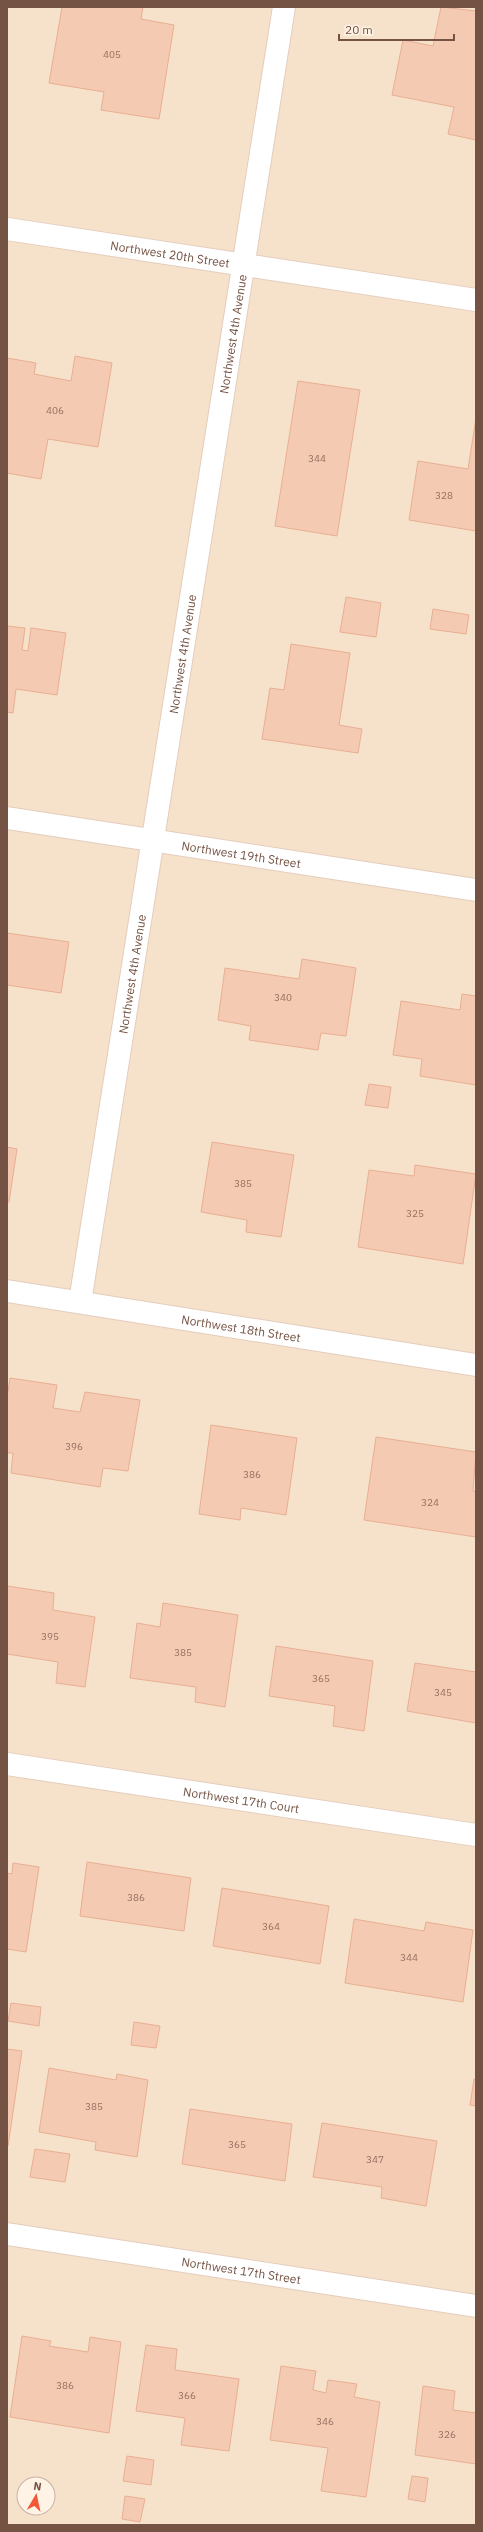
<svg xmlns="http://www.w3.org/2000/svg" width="483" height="2532" font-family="'IBM Plex Sans',sans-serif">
<rect width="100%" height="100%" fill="#fef0dd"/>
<path fill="#f6e1cb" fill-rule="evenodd" d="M7,7h469v2518h-469zM24,2484h24v24h-24z"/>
<path fill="#f5cab3" stroke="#e9af92" d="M62,7h81l-2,12 33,6 -15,94 -58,-9 3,-18 -55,-9z
M441,7l35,4v129l-28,-6 6,-27 -62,-12 11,-55 30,6z
M75,356l37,7 -14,84 -50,-8 -7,40 -34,-6v-115l29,5 -2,11 37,7z
M298,381l62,9 -23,146 -62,-10z
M476,418v113l-67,-11 9,-59 50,8z
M346,597l35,6 -5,34 -36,-5z
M433,609l36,6 -3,19 -36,-5z
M7,626l18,2 -3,22 6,1 3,-23 35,5 -9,62 -41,-6 -3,24 -6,-1z
M291,644l59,9 -11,72 23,4 -4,24 -96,-14 8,-51 14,2z
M7,933l62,9 -8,51 -54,-8z
M302,959l54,9 -10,68 -25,-3 -3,17 -69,-10 2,-14 -33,-6 7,-52 74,11z
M462,994l14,2v89l-56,-9 2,-17 -29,-4 8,-54 59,9z
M369,1084l22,3 -3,21 -23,-3z
M212,1142l82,13 -13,82 -35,-5 1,-12 -46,-8z
M7,1147l10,2 -8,53h-2z
M415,1165l61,9 -13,90 -105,-17 11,-77 45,6z
M10,1378l47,7 -4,23 27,4 5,-20 55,8 -12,71 -25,-3 -3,19 -89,-14 2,-20h-6v-55z
M211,1425l86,13 -11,77 -45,-7 -1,12 -41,-6z
M376,1437l100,15 -3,39 3,1v45l-112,-17z
M7,1586l47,7 -1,17 42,7 -10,70 -29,-4 2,-21 -51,-8z
M163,1603l75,12 -13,92 -30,-5 1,-15 -66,-9 7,-55 23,4z
M276,1646l97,15 -9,70 -31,-5 2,-20 -66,-10z
M415,1663l61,9v51l-69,-12z
M87,1862l104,16 -7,53 -104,-15z
M13,1863l26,4 -13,85 -19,-3v-76l5,1z
M222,1888l107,18 -9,58 -107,-18z
M354,1919l70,12 2,-9 47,8 -10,72 -118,-19z
M11,2003l30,4 -2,19 -31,-5z
M134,2022l26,4 -4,22 -25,-3z
M7,2049l15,2 -14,95h-1z
M49,2068l67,12 1,-6 31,6 -11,77 -42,-7 1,-8 -57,-10z
M474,2079h2v27l-6,-1z
M190,2109l102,15 -7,57 -103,-17z
M322,2123l115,18 -11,65 -45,-8 1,-11 -69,-10z
M35,2149l35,5 -5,28 -35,-5z
M22,2336l29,5 -2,5 39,6 2,-15 31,5 -12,91 -99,-16z
M146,2345l31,4 -2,21 64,9 -10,72 -48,-6 4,-27 -49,-7z
M281,2366l35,5 -3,19 13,3 2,-13 29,4 -3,13 26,5 -14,95 -45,-6 7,-43 -58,-8z
M423,2386l32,5 -2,19 23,3v51l-61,-9z
M127,2456l27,4 -3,25 -28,-4z
M412,2476l16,2 -3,24 -17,-3z
M125,2496l20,3 -5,23 -18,-3z"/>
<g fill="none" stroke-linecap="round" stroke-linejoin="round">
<g stroke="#e4cdbc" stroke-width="24">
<g id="minor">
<path id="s1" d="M7,229l469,71"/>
<path id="s2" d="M7,818l469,72"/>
<path id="s3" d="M7,1291l469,74"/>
<path id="s4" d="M80,1302l204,-1295"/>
<path id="s5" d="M7,1764l469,71"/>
<path id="s6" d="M7,2234l469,72"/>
</g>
</g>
<use href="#minor" stroke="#fff" stroke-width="22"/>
</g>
<g text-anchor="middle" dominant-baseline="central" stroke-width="3.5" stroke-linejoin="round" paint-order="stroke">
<g font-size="10" fill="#957160">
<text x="112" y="54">405</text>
<text x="55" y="410">406</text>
<text x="317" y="458">344</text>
<text x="444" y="495">328</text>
<text x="283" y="997">340</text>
<text x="243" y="1183">385</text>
<text x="415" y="1213">325</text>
<text x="74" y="1446">396</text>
<text x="252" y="1474">386</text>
<text x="430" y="1502">324</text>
<text x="50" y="1636">395</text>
<text x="183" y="1652">385</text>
<text x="321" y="1678">365</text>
<text x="443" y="1692">345</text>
<text x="136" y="1897">386</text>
<text x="271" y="1926">364</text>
<text x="409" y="1957">344</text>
<text x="94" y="2106">385</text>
<text x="237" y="2144">365</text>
<text x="375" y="2159">347</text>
<text x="65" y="2385">386</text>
<text x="187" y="2395">366</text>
<text x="325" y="2421">346</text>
<text x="447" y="2434">326</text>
</g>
<g font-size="12" fill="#755344" stroke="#fff3e5">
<text stroke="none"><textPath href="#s1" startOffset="165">Northwest 20th Street</textPath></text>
<text stroke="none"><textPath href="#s4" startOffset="980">Northwest 4th Avenue</textPath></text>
<text stroke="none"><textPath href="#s4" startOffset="656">Northwest 4th Avenue</textPath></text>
<text stroke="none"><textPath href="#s2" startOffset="237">Northwest 19th Street</textPath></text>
<text stroke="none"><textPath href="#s4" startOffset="332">Northwest 4th Avenue</textPath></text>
<text stroke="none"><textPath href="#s3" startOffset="237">Northwest 18th Street</textPath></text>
<text stroke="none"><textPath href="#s5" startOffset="237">Northwest 17th Court</textPath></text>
<text stroke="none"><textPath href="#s6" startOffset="237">Northwest 17th Street</textPath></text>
</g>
</g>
<rect width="483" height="2532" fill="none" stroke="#755344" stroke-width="16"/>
<g transform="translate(36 2496) rotate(9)"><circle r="19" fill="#fff3e5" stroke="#c8b3a5"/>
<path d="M0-3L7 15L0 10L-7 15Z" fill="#f25838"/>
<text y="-6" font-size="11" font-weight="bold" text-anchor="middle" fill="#755344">N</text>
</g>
<path d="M339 34v6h115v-6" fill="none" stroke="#755344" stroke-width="2"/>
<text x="345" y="34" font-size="12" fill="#755344" stroke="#fff3e5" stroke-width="3" paint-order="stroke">20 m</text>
</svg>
